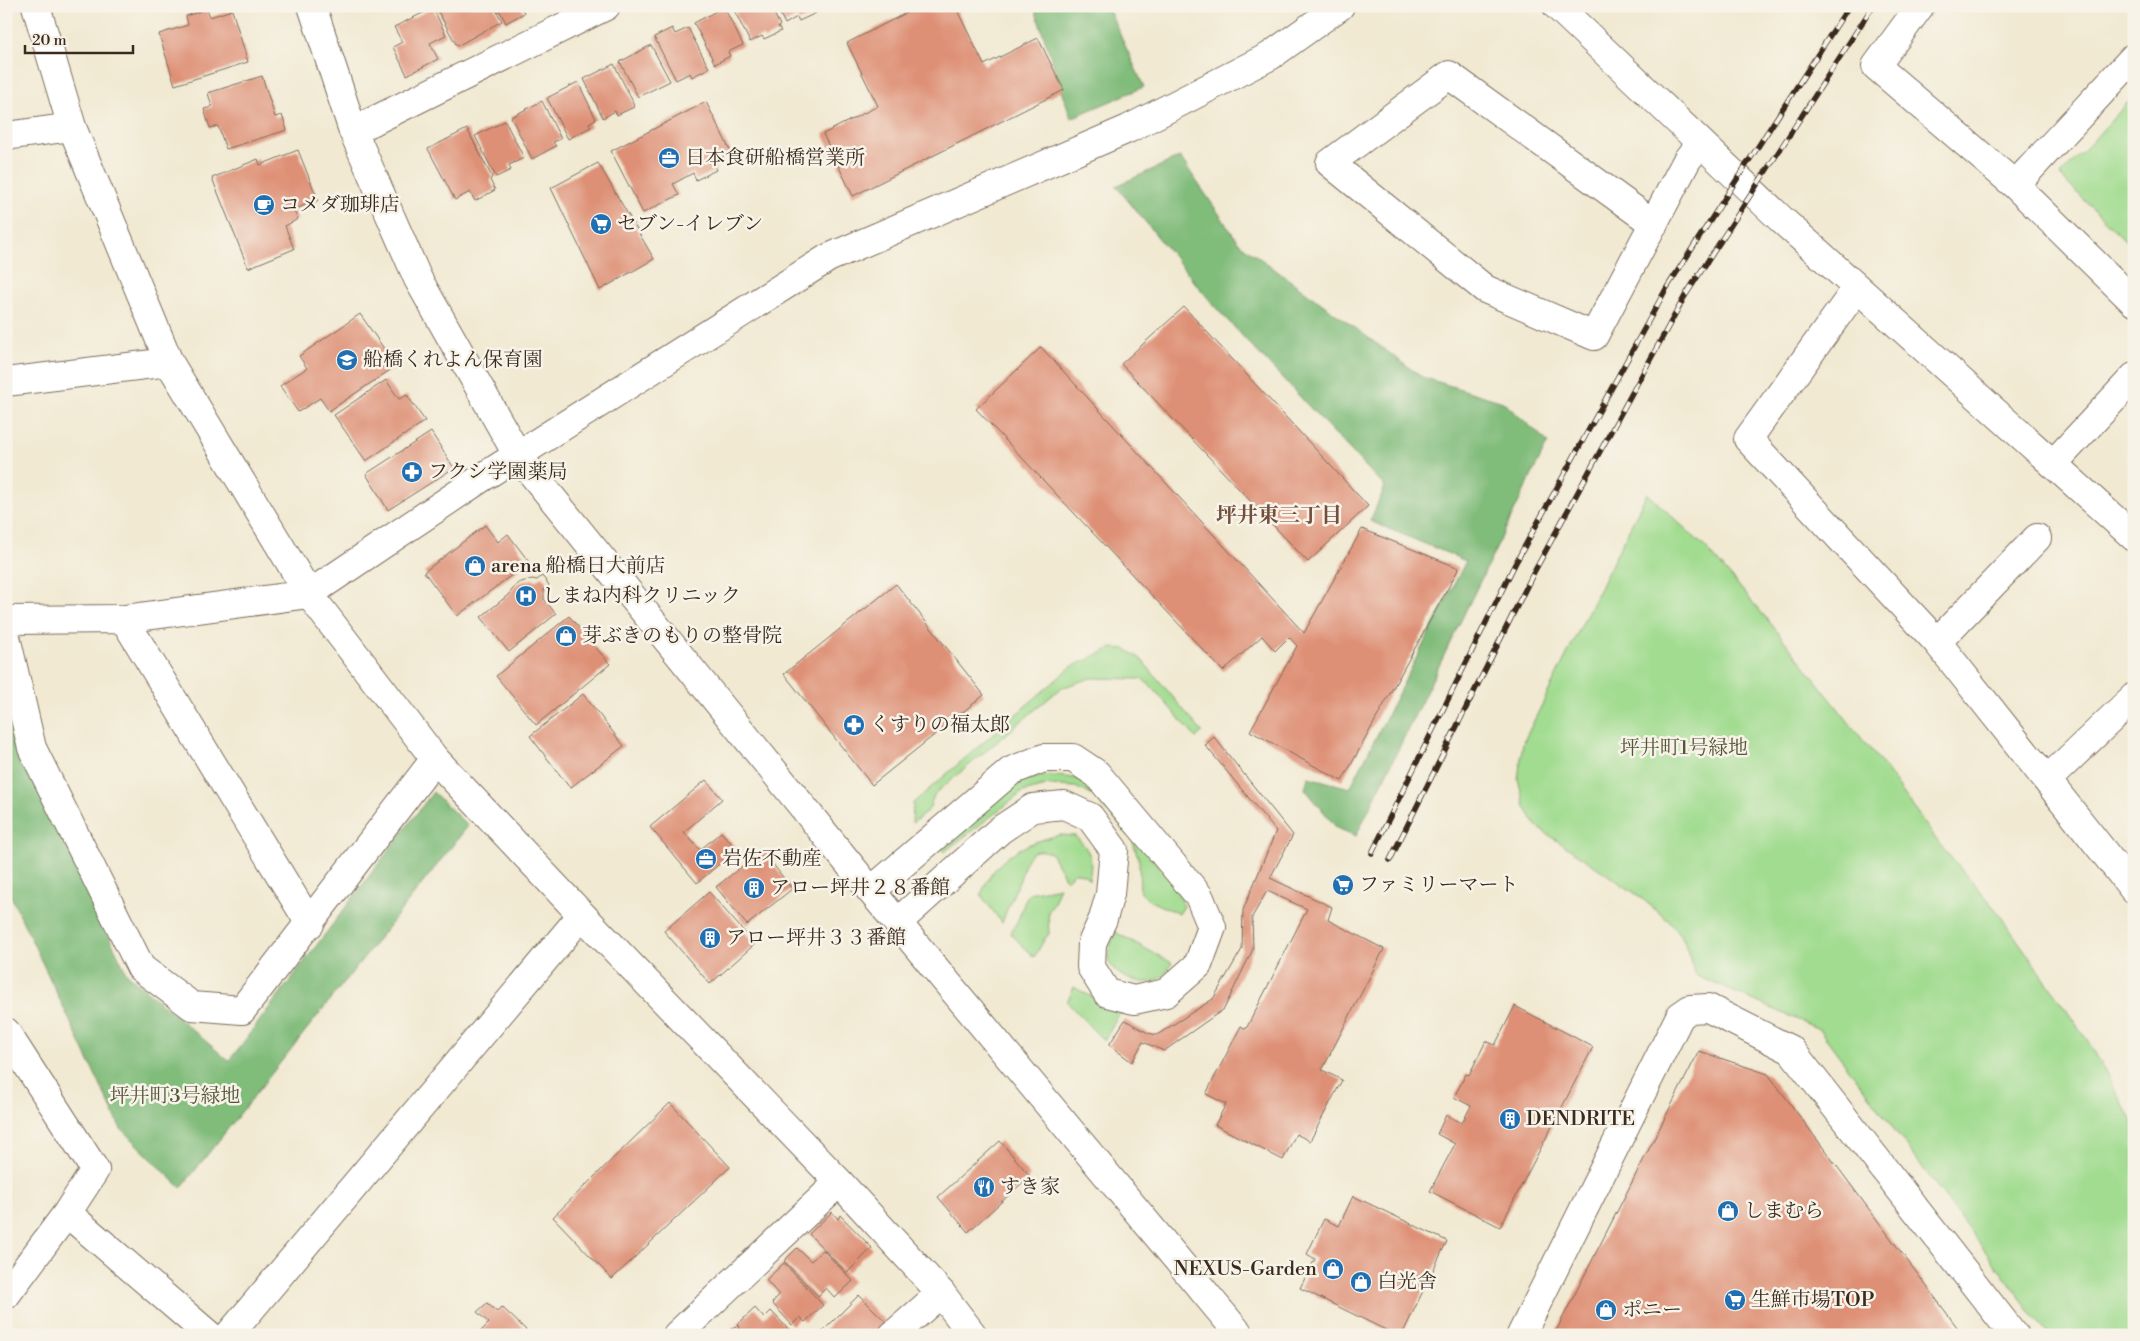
<svg xmlns="http://www.w3.org/2000/svg" width="2140" height="1341" font-family="'Libre Bodoni','Noto Serif JP',serif">
<rect width="100%" height="100%" fill="#f7f3e8"/>
<filter id="ink" filterUnits="userSpaceOnUse"><feTurbulence type="fractalNoise" baseFrequency=".02" numOctaves="2"/><feDisplacementMap in="SourceGraphic" scale="10" xChannelSelector="R" yChannelSelector="G"/><feConvolveMatrix kernelMatrix="1 2 1 2 8 2 1 2 1" color-interpolation-filters="sRGB"/></filter>
<filter id="wash" filterUnits="userSpaceOnUse"><feTurbulence type="fractalNoise" baseFrequency=".0096" numOctaves="4" result="noise"/><feDisplacementMap in="SourceGraphic" scale="20" xChannelSelector="R" yChannelSelector="G"/><feGaussianBlur stdDeviation="1.12" result="paint"/><feColorMatrix in="noise" values="0 0 0 0 0 0 0 0 0 0 0 0 0 0 0 0 0 1.4 0 .05"/><feComposite in="paint" operator="in"/></filter>
<g filter="url(#wash)">
<rect width="100%" height="100%" fill="#f1e9d2"/>
<path fill="#a1dc90" stroke="#6e8357" d="M2134,96v153l-74,-73z
M1647,493l61,57 64,75 117,148 51,72 57,66 93,133 44,79v212h-86l-229,-306 -124,-54 -11,-35 -14,-18 -31,-26 -102,-69 -12,-20 -7,-28 5,-36z
M1112,648l14,1 15,10 61,73 -6,6 -44,-51 -10,-8 -51,-1 -30,10 -124,104c-5,6 -5,9 -7,15 -4,7 -12,12 -18,16l1,-20 158,-136z
M1049,775l25,3 19,9 79,95 12,24 -5,8 -29,-13 -10,-9 -1,-32 -7,-21 -39,-44 -18,-8 -26,-2 -26,7 -79,60 -7,-8 82,-63z
M1060,835l15,1c16,15 18,22 14,44l-4,-5 -10,-3 -9,8 -15,-27c-27,-9 -25,12 -32,29 -7,14 -12,27 -17,41l-21,-28c13,-37 42,-52 79,-60z
M1060,887l-6,15 -6,10 1,22c-7,7 -9,15 -15,23l-24,-24c11,-14 11,-26 19,-40z
M1115,932l57,31c-4,7 -8,14 -15,17 -16,7 -46,-4 -49,-22 -1,-8 5,-18 7,-26z
M1074,987l46,26 -16,28 -37,-39z"/>
<path fill="#80bc7a" stroke="#5e734c" d="M1034,6h73l37,81 -73,31z
M1180,157l59,86 183,134 81,25 45,40 -192,394 -19,-8 -32,-39 3,-12 42,11 116,-227 -96,-40 15,-34 -169,-179 -100,-122z
M6,712l24,60 97,202 102,87 204,-269 35,34 -287,362 -60,-59 -115,-243z"/>
<g id="blocks">
<path fill="#de9076" d="M435,6h59l8,15 -45,25z
M497,6h24l3,7 -18,10z
M732,6h38l10,19 -2,2 3,4 -17,8 -2,-3 -12,6z
M776,6h38l2,7 -17,8 -2,-4 -12,7z
M920,6h35l29,59 54,-27 26,52 -211,106 -30,-62 55,-28 -31,-63z
M724,7l19,38 -15,7 2,4 -15,8 -21,-41z
M433,8l13,27 -16,8 8,16 -31,16 -14,-28 9,-5 -8,-15z
M207,9l3,8 22,-7 16,52 -73,23 -16,-51 29,-9 -2,-9z
M672,28l3,6 13,-6 21,40 -17,9 -2,-4 -14,7 -22,-43z
M651,45l19,36 -32,16 -18,-35z
M614,64l18,36 2,7 -17,8 -2,-4 -12,7 -19,-39z
M262,76l13,41 7,-2 5,15 -61,19 -8,-23 -8,2 -6,-19 8,-2 -4,-14z
M578,82l18,37 -7,4 2,4 -23,12 -21,-41z
M542,101l19,38 -8,3 3,4 -24,13 -21,-42z
M706,102l25,50 -18,10 3,8 -20,10 -3,-7 -20,11 6,11 -36,18 -32,-62z
M505,121l19,37 -15,7 2,5 -15,7 -21,-41z
M467,129l25,48 -2,3 5,10 -20,11 -5,-9 -15,8 -27,-51z
M298,150l20,50 -25,10 5,9 -13,7 9,23 -46,19 -36,-90 46,-19 2,6z
M598,163l56,96 -54,31 -49,-102z
M1184,307l184,199 -60,56 -187,-198z
M360,314l36,52 -67,45 -9,-13 -22,14 -18,-26 27,-18 -8,-12z
M1041,347l263,286 58,-104 97,39 -117,213 -92,-50 47,-85 -8,-9 -14,14 -13,-15 -39,35 -247,-262z
M386,380l13,19 8,-4 18,26 -59,40 -32,-46z
M431,432l23,36 -66,42 -22,-36z
M485,525l13,17 10,-8 21,28 -72,54 -33,-44z
M542,576l7,9 -5,5v9l12,15 -47,38 -28,-35 27,-22 10,-12 14,-4 5,1z
M896,584l88,111 -112,90 -88,-111z
M569,616l41,48 -74,61 -40,-49z
M583,694l41,52 -54,42 -40,-52z
M1214,737l79,98 -23,43 62,29 -4,13 56,29 -62,121 20,10 -32,61 -14,-7 -13,26 -68,-35 11,-21 -20,-10 35,-68 5,3 61,-120 -40,-18 -15,26 1,32 -29,60 -60,42 -21,-9 -11,20 -23,-17 16,-25 23,13 9,2 56,-36 29,-50 1,-39 33,-79 -71,-86z
M706,780l16,19 -38,33 16,18 21,-18 16,17 -40,34 -47,-56z
M762,850l30,39 -45,36 -31,-38z
M709,892l46,52 -45,40 -46,-53z
M1515,1006l78,41 -93,180 -70,-36 25,-47 -18,-10 9,-19 16,8 9,-17 -17,-9 12,-23 3,1 17,-34 9,4z
M1699,1051l69,23 195,261h-409z
M670,1103l60,64 -118,112 -59,-62z
M1000,1141l30,35 -62,56 -30,-35z
M1353,1196l94,45 -45,94h-6l-96,-47 15,-29 -8,-5 17,-35 15,7z
M832,1212l6,7 2,-4 32,33 -25,25 -38,-39z
M797,1248l14,13 12,-11 30,31 -18,17 -9,-10 -8,8 -34,-35z
M784,1263l39,42 -18,17 -5,-5 -8,8 -20,-22 7,-8 -13,-15z
M859,1295l32,32 -8,8h-64z
M487,1303l10,9 5,-5 24,23 -5,5h-44l12,-12 -12,-11z
M755,1308l9,10 7,-7 23,24h-48l-9,-10z
M735,1326l9,9h-19z"/>
</g>
</g>
<g filter="url(#ink)">
<use href="#blocks" fill-opacity="0" stroke="#7b6d5d" stroke-width="1"/>
<g fill="none" stroke-linecap="round" stroke-linejoin="round">
<g stroke="#7b6d5d" stroke-width="30">
<path id="minor" d="M1920,6l-44,60 139,119 119,117
M353,131l253,-125
M6,136l66,-9
M2015,185l119,-128
M1654,224l-205,-149 -119,88 155,126 109,47 93,-176 13,-17
M1857,288l-109,151 189,203 197,248
M6,382l163,-20
M2053,464l81,-87
M124,619l186,305
M6,620l118,-1 185,-25 -140,-232 -97,-235 -36,-121
M6,637l26,111 109,220 51,38 50,4 193,-251
M1937,642l100,-104
M2047,780l87,-83
M871,891l140,-120 33,-13h29l24,16 102,122 13,31 -14,38 -32,28 -32,7 -27,-7 -16,-26 1,-24 11,-24 7,-25 4,-44 -24,-33 -26,-12 -31,3 -33,22 -102,92
M6,1032l89,138 -28,43 -61,82
M67,1213l142,122
M229,1335l353,-420
M677,1335l162,-153
M893,1335l48,-42"/>
</g>
<g stroke="#7b6d5d" stroke-width="30">
<path id="tertiary" d="M312,6l41,125 65,148 100,177 353,435 369,444
M1557,6l225,214 352,317
M973,1335l-32,-42 -102,-111 -257,-267 -147,-156 -126,-165 171,-115 348,-221 300,-129 142,-73 70,-50
M1521,1335l159,-319 10,-7 18,-1 83,42 223,285"/>
</g>
<use href="#minor" stroke="#fff" stroke-width="28"/>
<use href="#tertiary" stroke="#fff" stroke-width="28"/>
<g stroke="#3b2a1e" stroke-width="5.5">
<path id="rail" d="M1372,853l143,-289 151,-275 183,-283
M1390,860l143,-286 152,-278 188,-290"/>
</g>
<use href="#rail" stroke="#f7f3e8" stroke-width="4" stroke-dasharray="11" stroke-linecap="butt"/>
</g>
</g>
<defs>
<g id="office-disc" transform="scale(1.125)"><circle r="9.5" fill="#1f6fb2" stroke="#f7f3e8"/><path d="M-6-3h4V-5.5h4V-3h4V5H-6ZM-1-4.5V-3h2v-1.5ZM-6 0V1H6V0Z" fill="#fff"/></g>
<g id="cafe-disc" transform="scale(1.125)"><circle r="9.5" fill="#1f6fb2" stroke="#f7f3e8"/><path d="M-5.5-4.5H6V0H3Q3 3.5 0 3.5H-2.5Q-5.5 3.5-5.5 0ZM3-3.2v2h1.7v-2ZM-6 4.5H4V6H-6Z" fill="#fff"/></g>
<g id="supermarket-disc" transform="scale(1.125)"><circle r="9.5" fill="#1f6fb2" stroke="#f7f3e8"/><path d="M-6-5.5h2.5l.6 2H6L4.5 2H-2.5L-4.4-4H-6ZM-1.5 3.2a1.3 1.3 0 1 0 .1 0ZM3 3.2a1.3 1.3 0 1 0 .1 0Z" fill="#fff"/></g>
<g id="school-disc" transform="scale(1.125)"><circle r="9.5" fill="#1f6fb2" stroke="#f7f3e8"/><path d="M0-5L7-2L0 1L-7-2ZM-4 1L0 2.5L4 1V4Q0 6-4 4Z" fill="#fff"/></g>
<g id="pharmacy-disc" transform="scale(1.125)"><circle r="9.5" fill="#1f6fb2" stroke="#f7f3e8"/><path d="M-2-6h4v4h4v4h-4v4h-4v-4h-4v-4h4Z" fill="#fff"/></g>
<g id="shop-disc" transform="scale(1.125)"><circle r="9.5" fill="#1f6fb2" stroke="#f7f3e8"/><path d="M-5-2.5h2.3a2.7 3.5 0 0 1 5.4 0H5L5.5 6h-11ZM-1.5-2.5h3a1.5 2.3 0 0 0-3 0Z" fill="#fff"/></g>
<g id="hospital-disc" transform="scale(1.125)"><circle r="9.5" fill="#1f6fb2" stroke="#f7f3e8"/><path d="M-5-5h3v3.5h4V-5h3V5h-3V1.5h-4V5h-3Z" fill="#fff"/></g>
<g id="building-disc" transform="scale(1.125)"><circle r="9.5" fill="#1f6fb2" stroke="#f7f3e8"/><path d="M-4-6H4V6H1V3H-1V6H-4ZM-2.5-4.3h1.7v1.8h-1.7ZM.8-4.3h1.7v1.8H.8ZM-2.5-1h1.7V.8h-1.7ZM.8-1h1.7V.8H.8Z" fill="#fff"/></g>
<g id="restaurant-disc" transform="scale(1.125)"><circle r="9.5" fill="#1f6fb2" stroke="#f7f3e8"/><path d="M-5-6h1v4h1v-4h1v4h1v-4h1v5L-1.5 .5V6h-2V.5L-5-1ZM5-6V6H3V1.5H1.5Q1.5-4 5-6Z" fill="#fff"/></g>
</defs>
<g fill-rule="evenodd">
<use href="#office-disc" x="669" y="158"/>
<use href="#cafe-disc" x="264" y="205"/>
<use href="#supermarket-disc" x="601" y="224"/>
<use href="#school-disc" x="347" y="360"/>
<use href="#pharmacy-disc" x="412" y="472"/>
<use href="#shop-disc" x="475" y="566"/>
<use href="#hospital-disc" x="526" y="596"/>
<use href="#shop-disc" x="566" y="636"/>
<use href="#pharmacy-disc" x="854" y="725"/>
<use href="#office-disc" x="706" y="859"/>
<use href="#supermarket-disc" x="1343" y="885"/>
<use href="#building-disc" x="754" y="888"/>
<use href="#building-disc" x="710" y="938"/>
<use href="#building-disc" x="1510" y="1119"/>
<use href="#restaurant-disc" x="984" y="1187"/>
<use href="#shop-disc" x="1728" y="1211"/>
<use href="#shop-disc" x="1333" y="1269"/>
<use href="#shop-disc" x="1361" y="1282"/>
<use href="#supermarket-disc" x="1735" y="1300"/>
<use href="#shop-disc" x="1606" y="1310"/>
</g>
<g text-anchor="middle" dominant-baseline="central" stroke-width="5" stroke-linejoin="round" paint-order="stroke">
<g font-size="20" fill="#3b2a1e" stroke="#f7f3e8" text-anchor="start">
<text x="685" y="158">日本食研船橋営業所</text>
<text x="280" y="205">コメダ珈琲店</text>
<text x="617" y="224">セブン-イレブン</text>
<text x="363" y="360">船橋くれよん保育園</text>
<text x="428" y="472">フクシ学園薬局</text>
<text x="491" y="566">arena 船橋日大前店</text>
<text x="542" y="596">しまね内科クリニック</text>
<text x="582" y="636">芽ぶきのもりの整骨院</text>
<text x="870" y="725">くすりの福太郎</text>
<text x="722" y="859">岩佐不動産</text>
<text x="1359" y="885">ファミリーマート</text>
<text x="770" y="888">アロー坪井２８番館</text>
<text x="726" y="938">アロー坪井３３番館</text>
<text x="1526" y="1119">DENDRITE</text>
<text x="1000" y="1187">すき家</text>
<text x="1744" y="1211">しまむら</text>
<text x="1317" y="1269" text-anchor="end">NEXUS-Garden</text>
<text x="1377" y="1282">白光舎</text>
<text x="1751" y="1300">生鮮市場TOP</text>
<text x="1622" y="1310">ポニー</text>
</g>
<g font-size="20" fill="#54563a" stroke="#f7f3e8">
<text x="1684" y="748">坪井町1号緑地</text>
<text x="175" y="1096">坪井町3号緑地</text>
</g>
<g font-size="21" font-weight="bold" fill="#744e3d" stroke="#f7f3e8">
<text x="1279" y="516">坪井東三丁目</text>
</g>
</g>
<rect width="2140" height="1341" fill="none" stroke="#f7f3e8" stroke-width="25"/>
<path d="M25 45v8h108v-8" fill="none" stroke="#3b2a1e" stroke-width="2.5"/>
<text x="32" y="45" font-size="15" fill="#3b2a1e" stroke="#f7f3e8" stroke-width="4" paint-order="stroke">20 m</text>
</svg>
